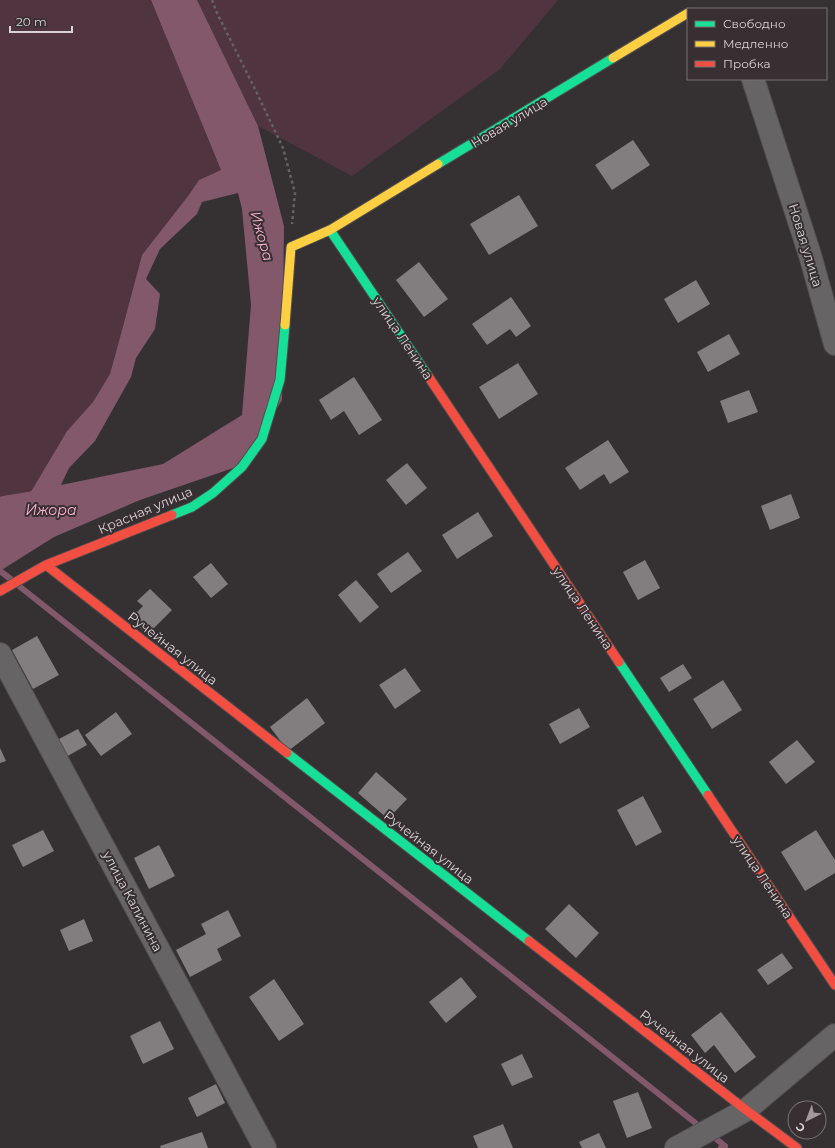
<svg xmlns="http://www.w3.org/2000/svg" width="835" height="1148" font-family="Montserrat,sans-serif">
<rect width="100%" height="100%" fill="#353133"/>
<path fill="#50343f" d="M0,0h151l70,170 -22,10 -11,16 -46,59 -20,75 -12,44 -17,28 -26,29 -57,96 -10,7z
M197,0h361l-58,69 -148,107 -94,-50z"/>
<path fill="#82586a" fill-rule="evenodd" d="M151,0h46l61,126 26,100 -2,174 -40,65 -102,35 -86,37 -54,34v-37l10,-7 57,-96 26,-29 17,-28 12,-44 20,-75 46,-59 11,-16 22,-10zM238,193l4,16 9,96 -9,110 -79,49 -102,21 8,-17 26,-27 36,-64 5,-19 19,-29 5,-35 -14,-15 14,-30 37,-35 5,-12z"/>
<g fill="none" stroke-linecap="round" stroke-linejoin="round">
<path stroke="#82586a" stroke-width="6" d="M0,571l12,9
M19,586l684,543
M710,1134l15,12 -4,2"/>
<path stroke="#82586a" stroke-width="37" d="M0,520l7,-6 62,-10"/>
</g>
<path fill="#827e7f" d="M633,140l17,25 -38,25 -17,-25z
M519,195l19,31 -49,29 -19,-31z
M419,262l29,37 -24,18 -28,-37z
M696,280l14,24 -32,19 -14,-24z
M511,297l20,29 -15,11 -6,-8 -23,16 -15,-21z
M729,334l11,20 -32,18 -11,-20z
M518,363l20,31 -39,25 -20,-32z
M354,377l28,43 -23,15 -15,-24 -13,9 -12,-20z
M749,390l9,22 -30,11 -8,-22z
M608,440l21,32 -19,12 -6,-10 -24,16 -15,-22z
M407,463l20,25 -21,17 -20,-25z
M791,494l9,24 -30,12 -9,-24z
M478,512l15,24 -36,23 -15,-24z
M408,552l14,19 -31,22 -14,-19z
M645,560l15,28 -22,12 -15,-28z
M211,563l17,21 -17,14 -18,-21z
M356,580l23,27 -19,16 -22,-28z
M150,589l22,21 -25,25 -16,-17 12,-12 -6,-5z
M37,636l22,39 -26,14 -21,-39z
M683,664l9,14 -23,14 -9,-14z
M405,668l16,23 -26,18 -16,-24z
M723,680l19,30 -30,19 -19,-30z
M307,698l18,25 -37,28 -18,-24z
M579,708l11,19 -30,17 -11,-20z
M116,712l16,22 -31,22 -16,-21z
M78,729l9,16 -21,12 -9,-17z
M797,740l18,22 -29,22 -17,-22z
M0,748l6,13 -6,2z
M376,772l31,27 -19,20 -30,-26z
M643,796l19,36 -26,14 -19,-36z
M43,830l11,21 -31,16 -11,-22z
M816,830l19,30v13l-30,18 -24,-39z
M159,845l16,31 -26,13 -15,-31z
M569,904l30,29 -23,25 -31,-29z
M228,910l13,26 -24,13 5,11 -32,17 -14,-27 30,-16 -5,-10z
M84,919l9,22 -24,10 -9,-21z
M782,953l11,15 -25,17 -11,-15z
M461,977l16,20 -31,26 -17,-21z
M274,979l30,45 -25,17 -30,-44z
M721,1012l35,45 -21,16 -21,-28 -9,8 -14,-18z
M160,1021l14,28 -31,15 -13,-28z
M522,1054l11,23 -21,9 -11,-22z
M216,1084l9,19 -28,14 -9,-19z
M638,1092l14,36 -25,10 -14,-37z
M503,1124l10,24h-35l-5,-12z
M202,1132l6,16h-47l-1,-2z
M599,1133l7,15h-24l-3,-6z"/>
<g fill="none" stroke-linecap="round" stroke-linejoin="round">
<g stroke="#524e50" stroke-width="24">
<path id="street" d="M753,79l57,176 25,89
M0,654l265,494
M676,1148l70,-38 89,-75"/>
</g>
<g stroke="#524e50" stroke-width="11">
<path id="fast" d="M438,164l175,-106
M330,230l98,146
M172,515l20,-8 21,-14 29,-26 20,-28 18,-59 5,-55
M619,662l89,133
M287,753l242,188"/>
</g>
<g stroke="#524e50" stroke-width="11">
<path id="slow" d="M613,58l75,-45
M285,325l6,-78 39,-17 108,-66"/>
</g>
<g stroke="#524e50" stroke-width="11">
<path id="jam" d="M428,376l191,286
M46,565l241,188
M0,591l46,-26 126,-50
M708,795l127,190
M529,941l217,169 51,38"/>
</g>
<path stroke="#656263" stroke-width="2.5" stroke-dasharray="3 3" stroke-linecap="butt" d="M212,0l5,13 37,74 29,61 12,45 -3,31"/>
<use href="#street" stroke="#676465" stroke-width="22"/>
<use href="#fast" stroke="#16e098" stroke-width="9"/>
<use href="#slow" stroke="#ffcf43" stroke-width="9"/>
<use href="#jam" stroke="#f24e42" stroke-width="9"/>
</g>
<g text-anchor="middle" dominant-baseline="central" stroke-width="4" stroke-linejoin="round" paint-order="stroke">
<g font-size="13" fill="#d9d3d5" stroke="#372f32">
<text transform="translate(509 122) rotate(-31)">Новая улица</text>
<text transform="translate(806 245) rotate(73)">Новая улица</text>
<text transform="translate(403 338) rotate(56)">улица Ленина</text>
<text transform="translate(145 510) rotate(-23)">Красная улица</text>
<text transform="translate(583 608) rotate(56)">улица Ленина</text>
<text transform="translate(173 648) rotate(38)">Ручейная улица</text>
<text transform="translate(429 847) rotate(38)">Ручейная улица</text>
<text transform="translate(763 877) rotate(56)">улица Ленина</text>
<text transform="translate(133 901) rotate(62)">улица Калинина</text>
<text transform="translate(685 1046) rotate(38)">Ручейная улица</text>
</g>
<g font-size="14" font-style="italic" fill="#fdb1d1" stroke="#372f32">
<text transform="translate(262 236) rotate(74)">Ижора</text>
<text x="51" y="510">Ижора</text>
</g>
</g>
<rect x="687" y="8" width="140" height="72" fill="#372f32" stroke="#787173"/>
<rect x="695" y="21" width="20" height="6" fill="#16e098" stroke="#787173"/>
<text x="723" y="28" font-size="12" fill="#d9d3d5">Свободно</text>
<rect x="695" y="41" width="20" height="6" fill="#ffcf43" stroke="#787173"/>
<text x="723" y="48" font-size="12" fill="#d9d3d5">Медленно</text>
<rect x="695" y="61" width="20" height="6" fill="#f24e42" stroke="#787173"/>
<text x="723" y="68" font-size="12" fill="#d9d3d5">Пробка</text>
<g transform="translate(807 1120) rotate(222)"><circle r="19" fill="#372f32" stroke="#787173"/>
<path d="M0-3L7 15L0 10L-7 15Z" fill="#a09a9c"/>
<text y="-6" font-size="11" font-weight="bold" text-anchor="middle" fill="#d9d3d5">С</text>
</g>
<path d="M10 26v6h62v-6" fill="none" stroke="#d9d3d5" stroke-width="2"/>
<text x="16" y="26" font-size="12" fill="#d9d3d5" stroke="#372f32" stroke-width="3" paint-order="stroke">20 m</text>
</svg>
